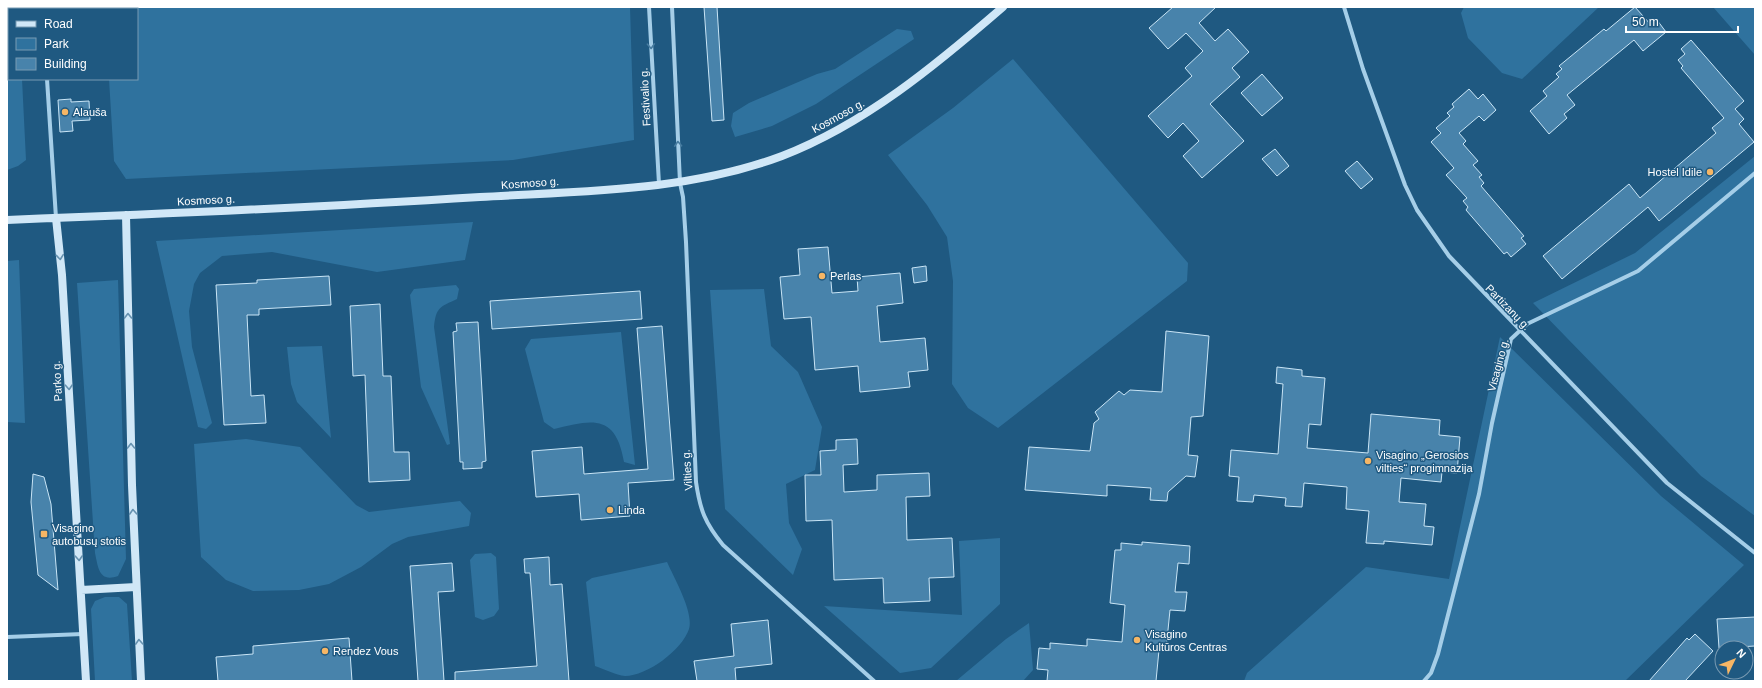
<svg xmlns="http://www.w3.org/2000/svg" width="1762" height="688" font-family="Helvetica,sans-serif">
<rect width="100%" height="100%" fill="#1f5981"/>
<path fill="#2f729e" d="M7,7h11v2h-9v70h13l4,81 -8,6 -11,4z
M104,7h526l4,133 -121,20 -387,19 -12,-18 -5,-82h28v-70h-33z
M1464,7h135l-77,72 -20,-6 -34,-35 -7,-25z
M1713,7h42v48z
M897,29l14,2 3,8 -98,65 -44,22 -37,11 -4,-11 2,-13 16,-10 68,-29 18,-5z
M1013,59l175,204 -1,18 -189,147 -30,-20 -16,-24 1,-103 -6,-44 -20,-32 -39,-50 65,-47z
M1755,156v360l-54,-40 -168,-173 102,-50z
M473,222l-8,38 -88,12 -105,-20 -50,4 -22,17 -6,11 -5,27 3,36 20,76 -6,6 -8,-2 -42,-186z
M19,260l6,163 -18,-1v-161z
M118,280l8,279 -8,17c-19,7 -20,-9 -23,-23l-18,-270z
M456,285l3,4 -2,10c-17,8 -21,8 -23,28l16,117 -3,1 -26,-58 -11,-92 4,-6z
M764,289l7,57 27,26 24,55 -7,43 -29,14 3,39 13,26 -9,26 -68,-66 -15,-219z
M621,332l14,133 -11,-3c-8,-48 -31,-43 -70,-33l-10,-7 -19,-73 6,-10z
M1500,337l161,159 83,69 -119,116h-381l3,-8 119,-106 83,12z
M322,346l9,92 -34,-36 -6,-18 -4,-37z
M246,439l54,8 56,58 13,7 91,-11 11,12 -2,13 -61,11 -16,7 -31,23 -32,17 -30,6 -46,1 -27,-11 -25,-23 -7,-113z
M1000,538v66l-69,64 -31,5 -76,-67 138,9 -3,-74z
M491,553l5,4 3,52 -5,7 -11,4 -8,-3 -5,-57 5,-6z
M667,562c7,16 27,50 22,67 -7,21 -42,47 -64,47 -9,-1 -21,-7 -30,-10l-9,-84 6,-4z
M105,597h14l8,7 5,77h-37l-4,-72 4,-8z
M1029,623l4,47 -10,11h-67l50,-42z"/>
<path fill="#4883ab" stroke="#c9e5f6" d="M704,7h13l7,113 -12,1z
M1173,7h43l-17,16 16,18 13,-12 21,23 -17,16 8,9 -30,27 34,37 -42,37 -19,-22 16,-15 -16,-18 -15,15 -20,-22 44,-40 -7,-8 18,-17 -17,-18 -18,16 -19,-21z
M1635,7l16,18 6,-5 9,12 -23,19 -9,-11 -67,55 8,10 -11,9 3,4 -18,16 -19,-23 17,-15 -4,-5 16,-14 -3,-3 6,-5 -3,-3 45,-37 2,2z
M1691,40l53,61 -9,8 9,10 -5,5 15,18 -95,79 -11,-14 -86,72 -19,-23 86,-72 11,14 76,-65 -4,-5 12,-10 -43,-50 2,-2 -5,-6 7,-6 -4,-5z
M1262,74l21,24 -21,18 -21,-23z
M1469,89l9,10 5,-5 13,16 -12,11 -5,-5 -20,17 7,8 -3,3 15,17 -5,4 9,10 -3,2 5,6 -3,3 43,50 -3,2 5,6 -15,13 -4,-5 -3,2 -38,-44 2,-3 -5,-6 4,-3 -21,-23 8,-7 -23,-26 10,-9 -5,-5 14,-12 -3,-3 7,-6 -2,-3z
M71,99v3l18,-1 1,19 -18,1 1,10 -13,1 -2,-32z
M1275,149l14,17 -12,10 -15,-17z
M1357,161l16,18 -12,10 -16,-18z
M828,247l4,46 26,-2 -1,-14 43,-4 3,30 -26,3 3,36 45,-4 3,32 -20,2 2,15 -50,5 -2,-26 -43,4 -4,-53 -27,2 -4,-42 20,-2 -2,-26z
M926,266l1,15 -13,2 -2,-15z
M329,276l2,29 -72,4v6h-12l4,81 13,-1 2,28 -42,2 -8,-140 41,-2v-3z
M640,291l2,28 -150,10 -2,-28z
M380,304l3,72h8l3,76h15l1,28 -41,2 -4,-107 -12,1 -3,-70z
M478,322l8,139 -4,1v6l-19,1v-7h-3l-7,-130 4,-1 -1,-8z
M662,326l12,154 -46,3 2,33 -49,4 -2,-26 -43,3 -4,-46 50,-4 2,27 64,-5 -11,-141z
M1166,331l43,5 -6,80 -12,1 -3,38 10,1 -3,21 -9,-1 -18,16 -1,9 -17,-1 1,-12 -44,-3v11l-82,-6 4,-43 61,4 4,-28 5,-4 -4,-7 24,-21 5,4 6,-5 32,2z
M1277,367l25,3v6l23,2 -4,47 -12,-1 -2,24 61,5 3,-39 69,6 -1,15 21,2 -3,36 -15,-1 -1,10 -40,-4 -2,24 27,2 -2,22 10,1 -2,18 -48,-4v3l-18,-1 3,-32 -23,-2 1,-22 -43,-4 -2,24 -17,-1 1,-8 -32,-3 -1,7 -16,-1 2,-24 -10,-1 2,-26 47,4 5,-70 -7,-1z
M857,439l1,25 -15,1 1,27 33,-2v-15l52,-2 1,23 -24,1 1,43 45,-2 2,39 -25,1 1,23 -46,2 -1,-25 -49,2 -2,-60 -26,1 -1,-46h16l-1,-24 16,-1v-10z
M33,474l11,3 7,27 7,86 -20,-15 -7,-73z
M1142,542l48,4 -1,18 -11,-1 -3,29h12l-2,19 -15,-1 -4,40h-7l-3,31h-109l1,-11 -11,-1 2,-21 11,1v-6l37,3v-7l35,3 3,-37 -15,-2 5,-53h6v-7l21,2z
M549,557l1,28 12,-1 7,97h-114v-9l82,-6 -7,-93h-5l-1,-14z
M452,563l2,28 -16,1 6,89h-26l-8,-115z
M1755,617v29l-36,2 -2,-29z
M768,620l4,44 -37,4 1,13h-39l-3,-20 40,-5 -3,-32z
M1695,634l18,17 -28,30h-36l38,-43 2,2z
M349,638l3,43h-134l-2,-24 37,-3v-8z"/>
<g fill="none" stroke-linecap="round" stroke-linejoin="round">
<path stroke="#a5cee8" stroke-width="4" d="M42,7l1,2
M649,7l10,177
M672,7l8,176 3,14 3,45 10,240c4,28 9,41 27,63l151,136
M1344,7l19,62 42,116 12,25 32,46 218,227 88,70
M47,79l9,139
M7,637l76,-3
M1424,681l7,-8 7,-19 41,-160 13,-71 19,-84 16,-15 111,-53 117,-98"/>
<path stroke="#d0e7f7" stroke-width="8" d="M126,215l6,270 9,196
M56,218l6,57 24,406
M7,220c158,-6 316,-13 473,-23 101,-6 206,-5 302,-41 83,-32 154,-91 221,-149
M81,590l55,-3"/>
</g>
<defs><path id="oneway-chevron" d="M-2-3.5L2.5 0L-2 3.5" fill="none" stroke-width="1.6" stroke-linecap="round" stroke-linejoin="round"/></defs>
<g stroke="#477ca0">
<use href="#oneway-chevron" transform="translate(651 46) rotate(87)"/>
<use href="#oneway-chevron" transform="translate(678 144) rotate(-93)"/>
</g>
<g stroke="#6692b0">
<use href="#oneway-chevron" transform="translate(60 257) rotate(84)"/>
<use href="#oneway-chevron" transform="translate(128 316) rotate(-91)"/>
<use href="#oneway-chevron" transform="translate(69 387) rotate(87)"/>
<use href="#oneway-chevron" transform="translate(131 446) rotate(-91)"/>
<use href="#oneway-chevron" transform="translate(133 512) rotate(-93)"/>
<use href="#oneway-chevron" transform="translate(79 558) rotate(87)"/>
<use href="#oneway-chevron" transform="translate(139 642) rotate(-93)"/>
</g>
<g fill="#f6b665" stroke="#1f5981" stroke-width="1.5">
<circle cx="65" cy="112" r="4"/>
<circle cx="1710" cy="172" r="4"/>
<circle cx="822" cy="276" r="4"/>
<circle cx="1368" cy="461" r="4"/>
<circle cx="610" cy="510" r="4"/>
<rect x="40" y="530" width="8" height="8" rx="2"/>
<circle cx="1137" cy="640" r="4"/>
<circle cx="325" cy="651" r="4"/>
</g>
<g text-anchor="middle" dominant-baseline="central" stroke-width="3" stroke-linejoin="round" paint-order="stroke">
<g font-size="11" fill="#fff" stroke="#1f5981">
<text transform="translate(645 97) rotate(-93)">Festivalio g.</text>
<text transform="translate(838 116) rotate(-29)">Kosmoso g.</text>
<text transform="translate(530 183) rotate(-4)">Kosmoso g.</text>
<text transform="translate(206 200) rotate(-3)">Kosmoso g.</text>
<text transform="translate(1508 307) rotate(46)">Partizanų g.</text>
<text transform="translate(1498 365) rotate(-75)">Visagino g.</text>
<text transform="translate(57 381) rotate(-93)">Parko g.</text>
<text transform="translate(687 470) rotate(-94)">Vilties g.</text>
</g>
<g font-size="11" fill="#fff" stroke="#1f5981" text-anchor="start">
<text x="73" y="112">Alauša</text>
<text x="1702" y="172" text-anchor="end">Hostel Idile</text>
<text x="830" y="276">Perlas</text>
<text x="1376" y="455">Visagino „Gerosios<tspan x="1376" dy="13">vilties“ progimnazija</tspan></text>
<text x="618" y="510">Linda</text>
<text x="52" y="528">Visagino<tspan x="52" dy="13">autobusų stotis</tspan></text>
<text x="1145" y="634">Visagino<tspan x="1145" dy="13">Kultūros Centras</tspan></text>
<text x="333" y="651">Rendez Vous</text>
</g>
</g>
<rect width="1762" height="688" fill="none" stroke="#ffffff" stroke-width="16"/>
<rect x="8" y="8" width="130" height="72" fill="#1f5981" stroke="#799bb3"/>
<rect x="16" y="21" width="20" height="6" fill="#d0e7f7" stroke="#799bb3"/>
<text x="44" y="28" font-size="12" fill="#ffffff">Road</text>
<rect x="16" y="38" width="20" height="12" fill="#2f729e" stroke="#799bb3"/>
<text x="44" y="48" font-size="12" fill="#ffffff">Park</text>
<rect x="16" y="58" width="20" height="12" fill="#4883ab" stroke="#799bb3"/>
<text x="44" y="68" font-size="12" fill="#ffffff">Building</text>
<g transform="translate(1734 660) rotate(47)"><circle r="19" fill="#1f5981" stroke="#799bb3"/>
<path d="M0-3L7 15L0 10L-7 15Z" fill="#f6b665"/>
<text y="-6" font-size="11" font-weight="bold" text-anchor="middle" fill="#ffffff">N</text>
</g>
<path d="M1626 26v6h112v-6" fill="none" stroke="#ffffff" stroke-width="2"/>
<text x="1632" y="26" font-size="12" fill="#ffffff" stroke="#1f5981" stroke-width="3" paint-order="stroke">50 m</text>
</svg>
